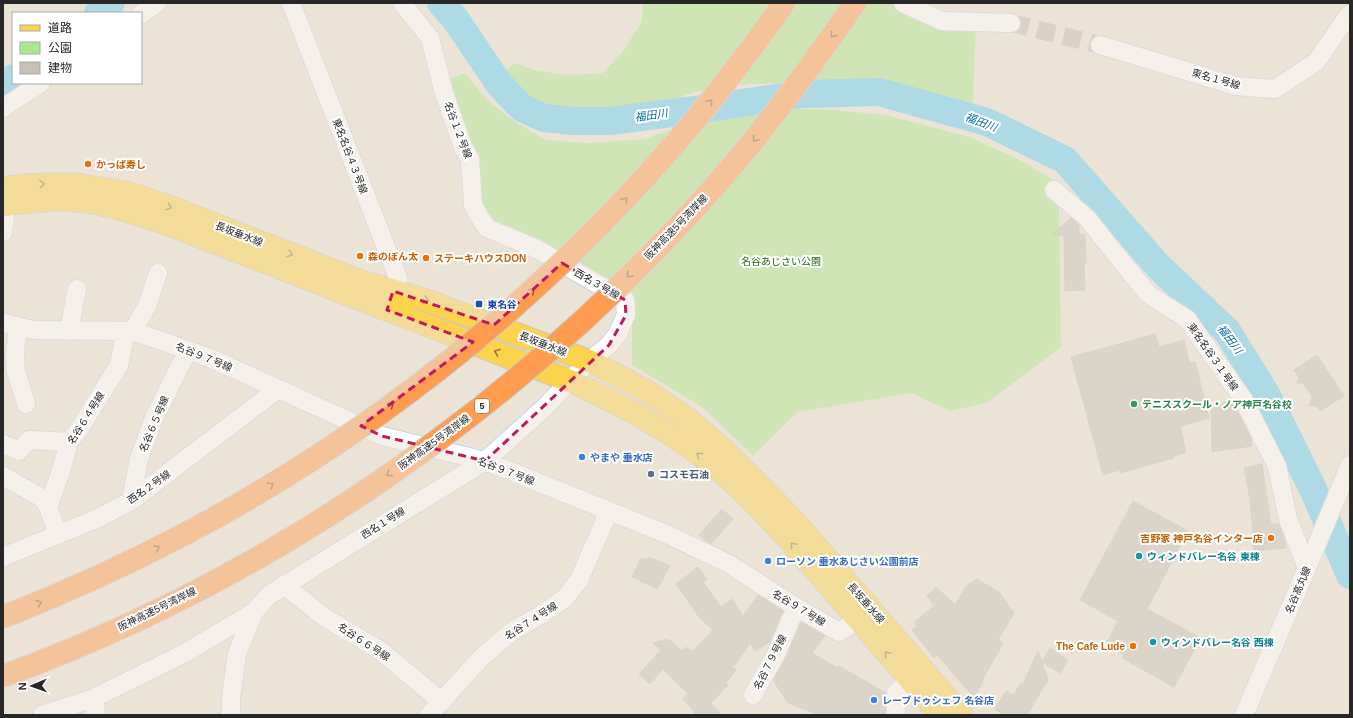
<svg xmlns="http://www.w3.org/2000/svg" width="1353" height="718" font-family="Helvetica,'Noto Sans JP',sans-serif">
<rect width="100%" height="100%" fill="#ece3d7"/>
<path fill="#ace78e" d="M643,3h260l73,19 -3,81 -111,-21 -27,-1 -101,4 -40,7 -27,10 -52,10 -39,3 -28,-6 -48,-33 15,-13 19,7 32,5 37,-2 20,-22 19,-30z
M465,73l23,28 26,20 32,19 41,3 58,-4 46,-17 54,-10 53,-3 37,1 51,5 84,22 52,24 48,29 -11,14 2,143 -74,56 -38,8 -37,-18 -115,19 -44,44 -52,-50 -69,-41v-72l-91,-53 -54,-22 -8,-13 -33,-125z"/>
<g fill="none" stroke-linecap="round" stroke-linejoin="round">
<path stroke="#60cff7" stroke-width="28" d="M441,3l15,17 43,64 23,24 22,10 30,3h35l94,-12 99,-15 77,-2 108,30 78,38 93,106 69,65 39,63 47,95 37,86
M98,13l13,-10
M3,85l10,-7"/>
</g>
<path fill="#c6c0b7" stroke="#c7bfb1" d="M1071,218l8,7v9h6l1,29h-2l1,27 -20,1 -1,-56h-13z
M1155,334l4,13 25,-7 6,23 5,-1 14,56 -29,8 6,26 -12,4v2l-54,15v-3l-17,5 -32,-118z
M1317,355l27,41 -24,15 -3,-5h-8l3,-9 -9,-14h-6l2,-6 -5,-7z
M1230,399l5,7 16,32 1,8 -40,6 -1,-42z
M1262,464l9,60h8l6,16 1,8 -32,3 -4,-52 -6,-31z
M1133,501l55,30 -41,78 54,29 -27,49 -52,-29 2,-3 -18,-10 12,-24 -38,-21z
M722,509l11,10 -22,25 -12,-9z
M648,557l22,9 -13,23 -25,-12 9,-19 6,2z
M698,567l9,12 -4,3 18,25 11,-8 11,17 15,-21 25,16 -13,31 -15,9 -5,-8 -14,21 -4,2 4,4 -10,13 2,2 -17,18 11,12h-25l-14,-16 5,-5 -25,-25 -13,15 -11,-10 22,-24 -8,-7 15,-4 15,12 3,-4 6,5 21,-22 -14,-13 -23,-33z
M977,579l22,13 15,21 -16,27 5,3 -21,38 1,1 -9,15 -37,-42 -3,3 -22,-28 5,-4 -3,-4 20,-16 -7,-10 9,-9 19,18 11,-19z
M801,622l24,14 -13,17 25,15 2,-2 47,27v18l-3,4h-63l-32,-12 -15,-23 13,-22z
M1050,648l18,12 -8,13 -18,-11 6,18 -21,35h-23l-9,-6 11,-18 7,4 8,-12 2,1 15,-33 4,11z"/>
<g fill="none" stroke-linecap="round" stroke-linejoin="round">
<path stroke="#c5bdb4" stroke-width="18" stroke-dasharray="18 9" stroke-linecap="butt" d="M1011,23l89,22"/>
<g stroke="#cdd1e2" stroke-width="20">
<path id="minor" d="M291,3l107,275 -9,25
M903,3l39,18 69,2
M141,14l16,-11
M1100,45l136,41 39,3 41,-27 31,-45 3,-3
M3,108l38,-25
M1054,190l33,28 27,34 34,42 39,25 56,80 34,67 11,53 19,49
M3,232l2,-15 -1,-12
M3,323l31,7 99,1 77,27 172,78 103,25 184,74 60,29 67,43 43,25 19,-12 11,-9
M18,326l-3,27 1,18 10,33
M69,331l8,-42
M133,331l14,-25 11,-33
M3,444l16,7 10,-11 40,2
M3,476l39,22 6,9 10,28
M131,501l8,-42 15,-41 34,-68
M48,507l12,-33 9,-32 9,-11 41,-66 7,-34
M3,557l93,-38 35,-18 147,-112
M284,585l40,32 57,34 61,51
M753,695l23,-41 20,-47
M94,698l2,17
M42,715l52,-17 91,-45 69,-41
M231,715v-18l6,-43 17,-42 15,-17 216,-134 59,-53 45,-47 20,-16 9,-12 8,-18 -1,-15 -88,-51 -50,-21 -8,-12 -6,-11 -3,-46 -7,-12 -19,-54 -14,-55 -28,-35
M429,715l52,-57 30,-26 31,-18 23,-16 14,-18 30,-69
M896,715v-22l14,-14
M1244,715l63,-147 43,-103"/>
</g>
<g stroke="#c7c7c7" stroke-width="24">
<path id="major" d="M3,188l26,-3 44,-1 56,9 47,16 184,72 63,18 166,62 37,19 25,14 33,22 39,33 37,37 38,39 164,190
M3,205c16,-2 33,-4 49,-5 41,-2 80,12 118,25l400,156c51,23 100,49 143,84 41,34 76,75 111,115 39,45 78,90 116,135"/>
</g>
<use href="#minor" stroke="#fff" stroke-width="18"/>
<use href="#major" stroke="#fbd34d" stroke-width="22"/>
<g stroke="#c7c7c7" stroke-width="24" stroke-linecap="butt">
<path id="highway-bridge" d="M3,617c61,-24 121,-51 180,-82 241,-127 446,-309 601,-532
M3,676c267,-97 514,-269 703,-480 55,-61 103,-126 149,-193"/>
</g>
<use href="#highway-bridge" stroke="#ff9c4f" stroke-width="22"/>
</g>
<defs><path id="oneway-chevron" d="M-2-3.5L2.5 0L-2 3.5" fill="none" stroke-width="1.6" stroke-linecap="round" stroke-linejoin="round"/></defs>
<g stroke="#885c39">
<use href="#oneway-chevron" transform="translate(833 35) rotate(125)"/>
<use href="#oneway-chevron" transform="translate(710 102) rotate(-50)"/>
<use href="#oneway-chevron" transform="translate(755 139) rotate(130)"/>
<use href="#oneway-chevron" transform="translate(625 200) rotate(-48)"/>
<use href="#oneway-chevron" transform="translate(629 275) rotate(136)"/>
<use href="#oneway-chevron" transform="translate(532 291) rotate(-42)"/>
<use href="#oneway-chevron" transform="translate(391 405) rotate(-36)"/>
<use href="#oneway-chevron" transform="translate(389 474) rotate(146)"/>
<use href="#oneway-chevron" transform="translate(271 485) rotate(-32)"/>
<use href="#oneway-chevron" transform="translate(157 548) rotate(-26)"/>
<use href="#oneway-chevron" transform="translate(39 603) rotate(-22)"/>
</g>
<g stroke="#917d3a">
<use href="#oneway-chevron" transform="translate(42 184) rotate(-3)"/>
<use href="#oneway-chevron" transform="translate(169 207) rotate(19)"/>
<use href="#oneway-chevron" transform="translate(290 254) rotate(21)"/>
<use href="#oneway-chevron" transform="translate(426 300) rotate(19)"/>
<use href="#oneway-chevron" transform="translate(497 352) rotate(-159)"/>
<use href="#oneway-chevron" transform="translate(699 455) rotate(-144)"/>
<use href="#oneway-chevron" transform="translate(793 545) rotate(-131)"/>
<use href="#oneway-chevron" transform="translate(887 654) rotate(-131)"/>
</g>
<path d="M0 0H1353V718H0ZM562,263l63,37 1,15 -17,30 -124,116 -103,-25 -21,-10 112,-84 -86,-32 6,-19 101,34z" fill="#ece3d7" fill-opacity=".55" fill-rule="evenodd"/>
<path fill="none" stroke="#c2185b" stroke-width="3" stroke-dasharray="8 5" stroke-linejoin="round" d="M562,263l63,37 1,15 -17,30 -124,116 -103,-25 -21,-10 112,-84 -86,-32 6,-19 101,34z"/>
<g fill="#e8710a" stroke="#fff" stroke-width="1.5">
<circle cx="88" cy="164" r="4"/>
<circle cx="360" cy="256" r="4"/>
<circle cx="426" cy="258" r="4"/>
<circle cx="1271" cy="538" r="4"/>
<circle cx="1133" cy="646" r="4"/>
</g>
<rect fill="#1a4fb4" stroke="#fff" stroke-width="1.5" x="475" y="300" width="8" height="8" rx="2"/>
<circle fill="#2e9e5b" stroke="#fff" stroke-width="1.5" cx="1134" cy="404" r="4"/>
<g fill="#3f7fe0" stroke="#fff" stroke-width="1.5">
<circle cx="582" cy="457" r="4"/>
<circle cx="768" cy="561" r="4"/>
<circle cx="874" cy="700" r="4"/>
</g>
<circle fill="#5c6f8a" stroke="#fff" stroke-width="1.5" cx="651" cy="474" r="4"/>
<g fill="#0f9aa8" stroke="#fff" stroke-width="1.5">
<circle cx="1139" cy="556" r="4"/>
<circle cx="1153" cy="642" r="4"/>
</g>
<g text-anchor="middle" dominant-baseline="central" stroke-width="4" stroke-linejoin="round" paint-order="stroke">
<rect fill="#fff" stroke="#686868" stroke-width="1" x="475" y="399" width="14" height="14" rx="3"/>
<g font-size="9" font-weight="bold" fill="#272727">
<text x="482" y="406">5</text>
</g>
<g font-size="10" fill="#272727" stroke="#fff">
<text transform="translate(1216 79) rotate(16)">東名１号線</text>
<text transform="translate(458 130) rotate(69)">名谷１２号線</text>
<text transform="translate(350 156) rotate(69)">東名名谷４３号線</text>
<text transform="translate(676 227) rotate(-46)">阪神高速5号湾岸線</text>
<text transform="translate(239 234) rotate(21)">長坂垂水線</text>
<text transform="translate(597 284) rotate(30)">西名３号線</text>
<text transform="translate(543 344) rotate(21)">長坂垂水線</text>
<text transform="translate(204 357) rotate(22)">名谷９７号線</text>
<text transform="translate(1213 357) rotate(55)">東名名谷３１号線</text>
<text transform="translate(86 418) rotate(-58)">名谷６４号線</text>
<text transform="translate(154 424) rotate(-67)">名谷６５号線</text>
<text transform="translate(434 442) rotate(-36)">阪神高速5号湾岸線</text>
<text transform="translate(506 471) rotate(21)">名谷９７号線</text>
<text transform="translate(149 487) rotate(-35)">西名２号線</text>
<text transform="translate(383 523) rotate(-32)">西名１号線</text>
<text transform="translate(1298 590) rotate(-67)">名谷高丸線</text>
<text transform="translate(866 603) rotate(49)">長坂垂水線</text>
<text transform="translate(799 608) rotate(31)">名谷９７号線</text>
<text transform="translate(157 609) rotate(-26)">阪神高速5号湾岸線</text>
<text transform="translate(531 621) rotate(-33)">名谷７４号線</text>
<text transform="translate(364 642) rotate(33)">名谷６６号線</text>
<text transform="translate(770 662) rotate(-63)">名谷７９号線</text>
</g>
<g font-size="10" font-weight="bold" fill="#c56008" stroke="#fff" text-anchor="start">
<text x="96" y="164">かっぱ寿し</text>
<text x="368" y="256">森のぽん太</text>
<text x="434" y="258">ステーキハウスDON</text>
<text x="1263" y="538" text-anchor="end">吉野家 神戸名谷インター店</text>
<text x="1125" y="646" text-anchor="end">The Cafe Lude</text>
</g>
<g font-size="10" fill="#256814" stroke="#fff">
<text x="781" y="261">名谷あじさい公園</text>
</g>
<g font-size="10" font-weight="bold" fill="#164399" stroke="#fff" text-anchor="start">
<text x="487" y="304">東名谷</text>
</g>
<g font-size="10" font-weight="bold" fill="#27864d" stroke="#fff" text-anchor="start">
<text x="1142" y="404">テニススクール・ノア神戸名谷校</text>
</g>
<g font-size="10" font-weight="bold" fill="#366cbe" stroke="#fff" text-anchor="start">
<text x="590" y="457">やまや 垂水店</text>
<text x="776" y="561">ローソン 垂水あじさい公園前店</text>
<text x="882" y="700">レーブドゥシェフ 名谷店</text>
</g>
<g font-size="10" font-weight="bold" fill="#4e5e75" stroke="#fff" text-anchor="start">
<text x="659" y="474">コスモ石油</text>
</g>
<g font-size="10" font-weight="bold" fill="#0d838f" stroke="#fff" text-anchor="start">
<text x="1147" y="556">ウィンドバレー名谷 東棟</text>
<text x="1161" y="642">ウィンドバレー名谷 西棟</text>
</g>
<g font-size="11" font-style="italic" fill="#0369a0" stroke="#fff">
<text transform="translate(651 115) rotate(-8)">福田川</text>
<text transform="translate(981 122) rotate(20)">福田川</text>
<text transform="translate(1230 339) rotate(53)">福田川</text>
</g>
</g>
<rect width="1353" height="718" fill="none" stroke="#272727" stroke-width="8"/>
<rect x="12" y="12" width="130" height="72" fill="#ffffff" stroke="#a9a9a9"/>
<rect x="20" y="25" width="20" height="6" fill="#fbd34d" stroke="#a9a9a9"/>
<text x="48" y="32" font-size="12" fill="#272727">道路</text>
<rect x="20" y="42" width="20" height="12" fill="#ace78e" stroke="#a9a9a9"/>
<text x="48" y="52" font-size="12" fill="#272727">公園</text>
<rect x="20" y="62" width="20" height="12" fill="#c6c0b7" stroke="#a9a9a9"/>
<text x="48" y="72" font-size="12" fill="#272727">建物</text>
<g transform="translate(32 686) rotate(268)" stroke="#ffffff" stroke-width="3" paint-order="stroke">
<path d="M0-3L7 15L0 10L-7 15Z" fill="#272727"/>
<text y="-6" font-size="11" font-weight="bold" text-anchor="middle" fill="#272727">N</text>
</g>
</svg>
